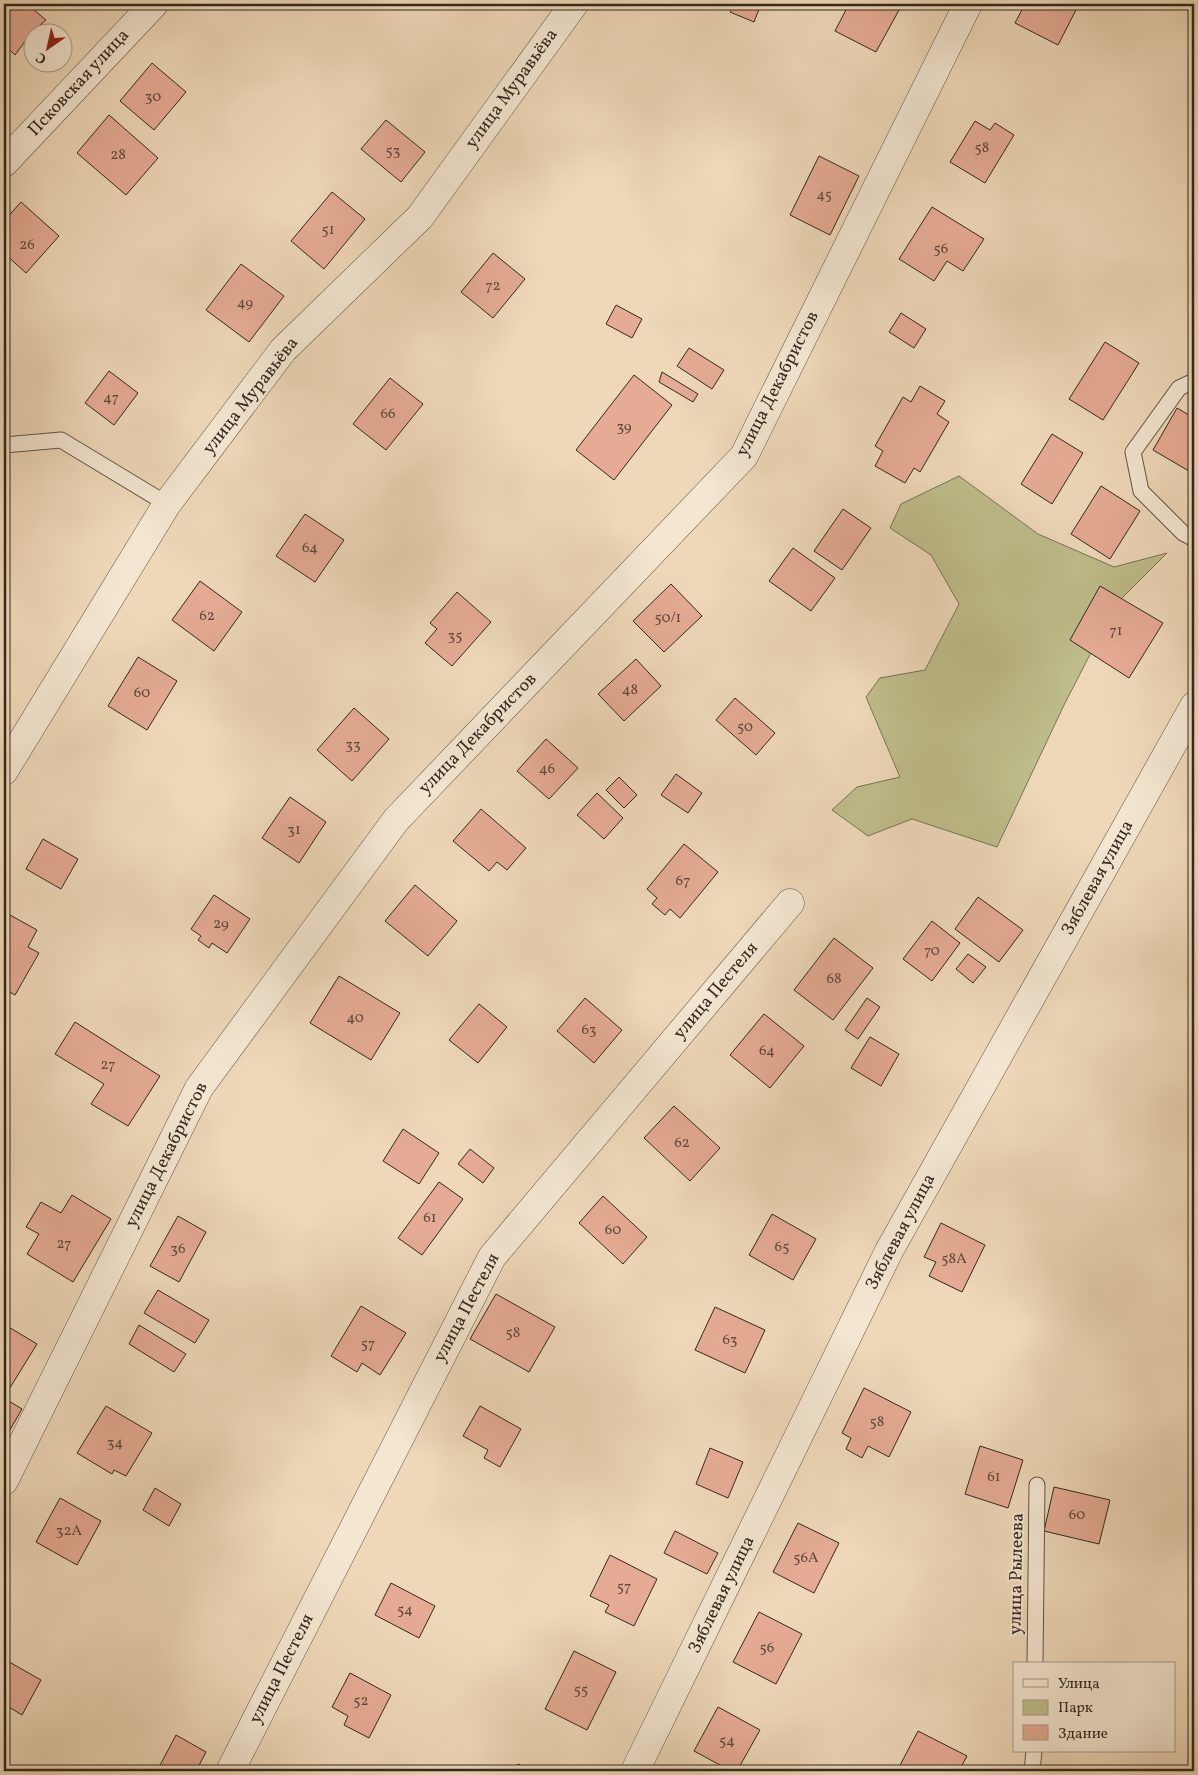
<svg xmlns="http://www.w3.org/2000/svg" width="1198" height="1775" font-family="Vollkorn,serif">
<rect width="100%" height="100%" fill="#eed8b8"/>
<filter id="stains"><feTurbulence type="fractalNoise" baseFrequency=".004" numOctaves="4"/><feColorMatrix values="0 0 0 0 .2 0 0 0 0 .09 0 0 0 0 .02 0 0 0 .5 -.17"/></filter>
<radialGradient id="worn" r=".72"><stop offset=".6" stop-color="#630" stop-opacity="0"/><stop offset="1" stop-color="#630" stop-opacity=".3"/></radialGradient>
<path fill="#bebd8b" stroke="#787255" d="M959,476l79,58 76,33 53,-14 -51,51 -52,101 -67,142 -85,-28 -44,17 -36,-26 25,-23 43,-10 -34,-80 14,-19 45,-8 34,-66 -28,-49 -41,-27 11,-24z"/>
<path fill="#e5ab94" stroke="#32281f" d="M4,4h23l19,16 -14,12 -17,23 -11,-11z
M734,4h27l-7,18 -24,-10z
M849,4h38l12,6 -23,42 -41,-21z
M1025,4h49l4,2 -20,39 -43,-22z
M152,63l34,29 -32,38 -34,-29z
M109,115l49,43 -32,37 -49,-42z
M386,120l39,32 -24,30 -40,-33z
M975,121l15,9 5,-7 19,12 -29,48 -35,-21z
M819,156l40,20 -29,59 -40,-20z
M332,192l33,27 -41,50 -33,-28z
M21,202l38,34 -33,37 -22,-20v-32z
M932,207l52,32 -21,32 -16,-10 -13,20 -35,-22z
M493,253l32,26 -32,39 -32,-26z
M241,264l43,32 -35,46 -43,-32z
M616,305l26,14 -10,19 -26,-14z
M901,313l25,16 -12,19 -25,-16z
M1105,342l34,21 -36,57 -34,-21z
M689,348l35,22 -12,19 -35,-23z
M109,371l29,22 -24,32 -29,-22z
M662,372l36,22 -5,8 -34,-20z
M634,375l38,30 -58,75 -38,-30z
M390,378l33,26 -37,46 -33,-26z
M920,386l25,15 -8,13 12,8 -29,50 -6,-4 -9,15 -30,-17 8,-15 -8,-5 28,-49 8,5z
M1177,408l17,10v56l-41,-24z
M1052,434l31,19 -31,51 -31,-20z
M1101,486l39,25 -30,48 -39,-25z
M843,509l28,19 -29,42 -28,-19z
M305,514l39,26 -29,42 -39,-26z
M793,548l42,30 -24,33 -42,-30z
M200,581l42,31 -28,39 -42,-31z
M671,584l31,32 -38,36 -31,-31z
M1100,586l63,37 -34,55 -59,-38z
M457,592l34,30 -39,44 -27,-23 12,-14 -7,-6z
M138,657l39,24 -30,49 -39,-24z
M636,659l25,27 -37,35 -26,-27z
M735,698l40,35 -19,22 -40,-35z
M354,708l35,31 -37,42 -35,-31z
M546,739l32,29 -29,31 -32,-28z
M676,774l26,19 -14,20 -27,-18z
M619,777l18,18 -13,13 -18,-18z
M597,793l26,25 -19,21 -27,-24z
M290,797l36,25 -27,41 -37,-25z
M481,809l45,39 -19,22 -10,-8 -8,9 -36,-30z
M43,839l35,20 -17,30 -35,-20z
M684,844l34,28 -38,46 -10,-9 -5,6 -13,-11 5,-6 -10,-9z
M415,885l42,36 -29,35 -43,-35z
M214,895l36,24 -23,34 -15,-10 -3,5 -11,-8 3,-4 -10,-7z
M978,897l45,33 -24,32 -44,-33z
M10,915l27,15 -9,17 11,6 -24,42 -11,-6v-63z
M932,921l28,22 -28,38 -29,-22z
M834,938l39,30 -40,52 -39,-30z
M968,954l18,13 -13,16 -17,-14z
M339,976l61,37 -29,47 -61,-37z
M585,998l37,32 -28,33 -37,-32z
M867,998l13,9 -22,32 -13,-9z
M479,1004l28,23 -29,36 -29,-23z
M764,1014l40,32 -34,42 -40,-33z
M75,1022l85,54 -32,50 -37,-22 13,-20 -49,-30z
M870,1037l29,17 -18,32 -30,-18z
M674,1106l46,42 -30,33 -46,-43z
M403,1129l36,24 -20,31 -36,-23z
M470,1149l24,19 -11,15 -25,-19z
M439,1182l24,17 -41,56 -24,-17z
M72,1195l39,24 -38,63 -46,-28 12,-20 -13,-7 15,-25 20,11z
M603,1196l44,41 -24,27 -44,-41z
M772,1214l44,25 -23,41 -44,-25z
M178,1216l28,16 -27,50 -29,-16z
M941,1223l44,22 -23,47 -33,-16 7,-14 -12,-5z
M158,1290l51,30 -14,23 -51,-30z
M496,1294l59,33 -26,45 -59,-33z
M361,1306l45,27 -26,42 -18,-12 -5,9 -26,-16z
M715,1307l50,23 -20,43 -50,-23z
M139,1325l47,29 -12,18 -45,-28z
M7,1326l30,18 -29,47 -4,-3v-58z
M864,1388l47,24 -22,45 -21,-11 -6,12 -16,-9 5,-11 -9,-5z
M4,1398l18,11 -18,31z
M106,1406l46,27 -26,43 -12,-6 -2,4 -35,-21z
M480,1406l41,23 -21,38 -16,-9 4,-8 -25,-14z
M980,1446l43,14 -15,48 -43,-14z
M710,1448l33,14 -15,36 -32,-14z
M1054,1487l56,13 -11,44 -55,-13z
M155,1488l26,16 -12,22 -26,-16z
M60,1498l41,23 -24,44 -41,-23z
M798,1523l41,20 -25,50 -41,-21z
M675,1531l43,22 -11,21 -43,-21z
M610,1555l47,24 -23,47 -29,-14 4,-7 -19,-9z
M391,1583l44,23 -16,32 -44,-23z
M759,1612l43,22 -26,50 -43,-22z
M574,1651l42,21 -29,58 -42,-21z
M4,1659l37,21 -19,35 -18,-11z
M350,1673l41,22 -22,43 -25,-13 4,-9 -16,-9z
M718,1707l42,23 -23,41h-6l-37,-20z
M918,1731l49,25 -8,15h-62z
M176,1735l30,17 -10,19h-39z
M518,1764l15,7h-19z"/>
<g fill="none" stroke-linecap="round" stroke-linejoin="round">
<g stroke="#615445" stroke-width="17">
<path id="service" d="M1194,381l-15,7 -46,64 8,39 42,42 11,6
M4,445l57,-5 106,64
M1035,1664l2,-179
M1032,1771l2,-20"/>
</g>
<g stroke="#615445" stroke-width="29">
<path id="minor" d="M4,163l150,-159
M4,771l163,-267 116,-154 137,-133 154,-213
M4,1481l195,-393 197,-268 348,-364 224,-452
M230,1771l262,-514 298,-354
M635,1771l254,-520 305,-545"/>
</g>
<use href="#service" stroke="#f4e6d1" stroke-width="15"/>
<use href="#minor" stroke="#f4e6d1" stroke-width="28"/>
</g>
<g text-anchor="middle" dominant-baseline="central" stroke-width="4" stroke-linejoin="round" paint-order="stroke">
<g font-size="15" fill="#5f493c">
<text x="153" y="97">30</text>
<text x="982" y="148">58</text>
<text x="393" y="151">53</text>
<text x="118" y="155">28</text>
<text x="824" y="195">45</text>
<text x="328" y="230">51</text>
<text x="27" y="245">26</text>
<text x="941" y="249">56</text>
<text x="493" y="286">72</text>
<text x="245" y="303">49</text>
<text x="111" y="398">47</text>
<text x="388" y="414">66</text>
<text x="624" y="427">39</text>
<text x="310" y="548">64</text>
<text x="207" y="616">62</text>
<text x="668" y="618">50/1</text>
<text x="1116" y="631">71</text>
<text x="455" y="636">35</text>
<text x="630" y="690">48</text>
<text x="142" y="693">60</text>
<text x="745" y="727">50</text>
<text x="353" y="745">33</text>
<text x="547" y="769">46</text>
<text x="294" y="830">31</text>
<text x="683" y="881">67</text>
<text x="221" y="924">29</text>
<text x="932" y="951">70</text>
<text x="834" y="979">68</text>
<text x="355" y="1018">40</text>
<text x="589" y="1030">63</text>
<text x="767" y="1051">64</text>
<text x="108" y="1065">27</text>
<text x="682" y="1143">62</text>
<text x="430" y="1218">61</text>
<text x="613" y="1230">60</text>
<text x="64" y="1244">27</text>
<text x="782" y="1247">65</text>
<text x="178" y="1249">36</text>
<text x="954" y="1259">58А</text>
<text x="513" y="1333">58</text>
<text x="730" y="1340">63</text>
<text x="368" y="1344">57</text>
<text x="877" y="1422">58</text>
<text x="115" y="1443">34</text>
<text x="994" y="1477">61</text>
<text x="1077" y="1515">60</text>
<text x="69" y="1531">32А</text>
<text x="806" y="1558">56А</text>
<text x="624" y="1587">57</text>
<text x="405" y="1610">54</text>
<text x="767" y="1648">56</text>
<text x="581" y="1690">55</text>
<text x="361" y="1701">52</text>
<text x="727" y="1741">54</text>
</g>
<g font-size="18" fill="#32281f" stroke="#f4e6d1">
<text transform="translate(79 83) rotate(-47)">Псковская улица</text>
<text transform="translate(512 89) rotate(-54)">улица Муравьёва</text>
<text transform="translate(778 384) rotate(-63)">улица Декабристов</text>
<text transform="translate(251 396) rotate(-52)">улица Муравьёва</text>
<text transform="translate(478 734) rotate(-46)">улица Декабристов</text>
<text transform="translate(1098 878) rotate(-61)">Зяблевая улица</text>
<text transform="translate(716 991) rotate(-50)">улица Пестеля</text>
<text transform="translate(167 1155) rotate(-63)">улица Декабристов</text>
<text transform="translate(901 1232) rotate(-62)">Зяблевая улица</text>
<text transform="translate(467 1308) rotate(-62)">улица Пестеля</text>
<text transform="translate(1017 1574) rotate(-89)">улица Рылеева</text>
<text transform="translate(722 1595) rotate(-64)">Зяблевая улица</text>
<text transform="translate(282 1669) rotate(-63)">улица Пестеля</text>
</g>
</g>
<rect width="1198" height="1775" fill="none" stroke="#eed8b8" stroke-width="20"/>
<rect x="5" y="5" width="1188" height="1765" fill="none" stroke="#32281f" stroke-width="2.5"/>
<rect x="10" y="10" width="1178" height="1755" fill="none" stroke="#32281f"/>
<rect x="1013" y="1662" width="162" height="90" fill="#f4e6d1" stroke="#a69a8a"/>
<rect x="1023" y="1679" width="25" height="8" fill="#f4e6d1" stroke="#a69a8a"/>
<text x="1058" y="1688" font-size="15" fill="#32281f">Улица</text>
<rect x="1023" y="1700" width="25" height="15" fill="#bebd8b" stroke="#a69a8a"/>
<text x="1058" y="1712" font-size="15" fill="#32281f">Парк</text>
<rect x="1023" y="1725" width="25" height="15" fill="#e5ab94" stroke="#a69a8a"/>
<text x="1058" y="1738" font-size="15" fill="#32281f">Здание</text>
<g transform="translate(48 48) rotate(214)"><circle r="24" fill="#f4e6d1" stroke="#a69a8a"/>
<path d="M0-4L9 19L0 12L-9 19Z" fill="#8f2418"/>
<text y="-8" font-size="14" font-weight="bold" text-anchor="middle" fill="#32281f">С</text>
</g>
<rect width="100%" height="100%" filter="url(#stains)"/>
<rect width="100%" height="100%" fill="url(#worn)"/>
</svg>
